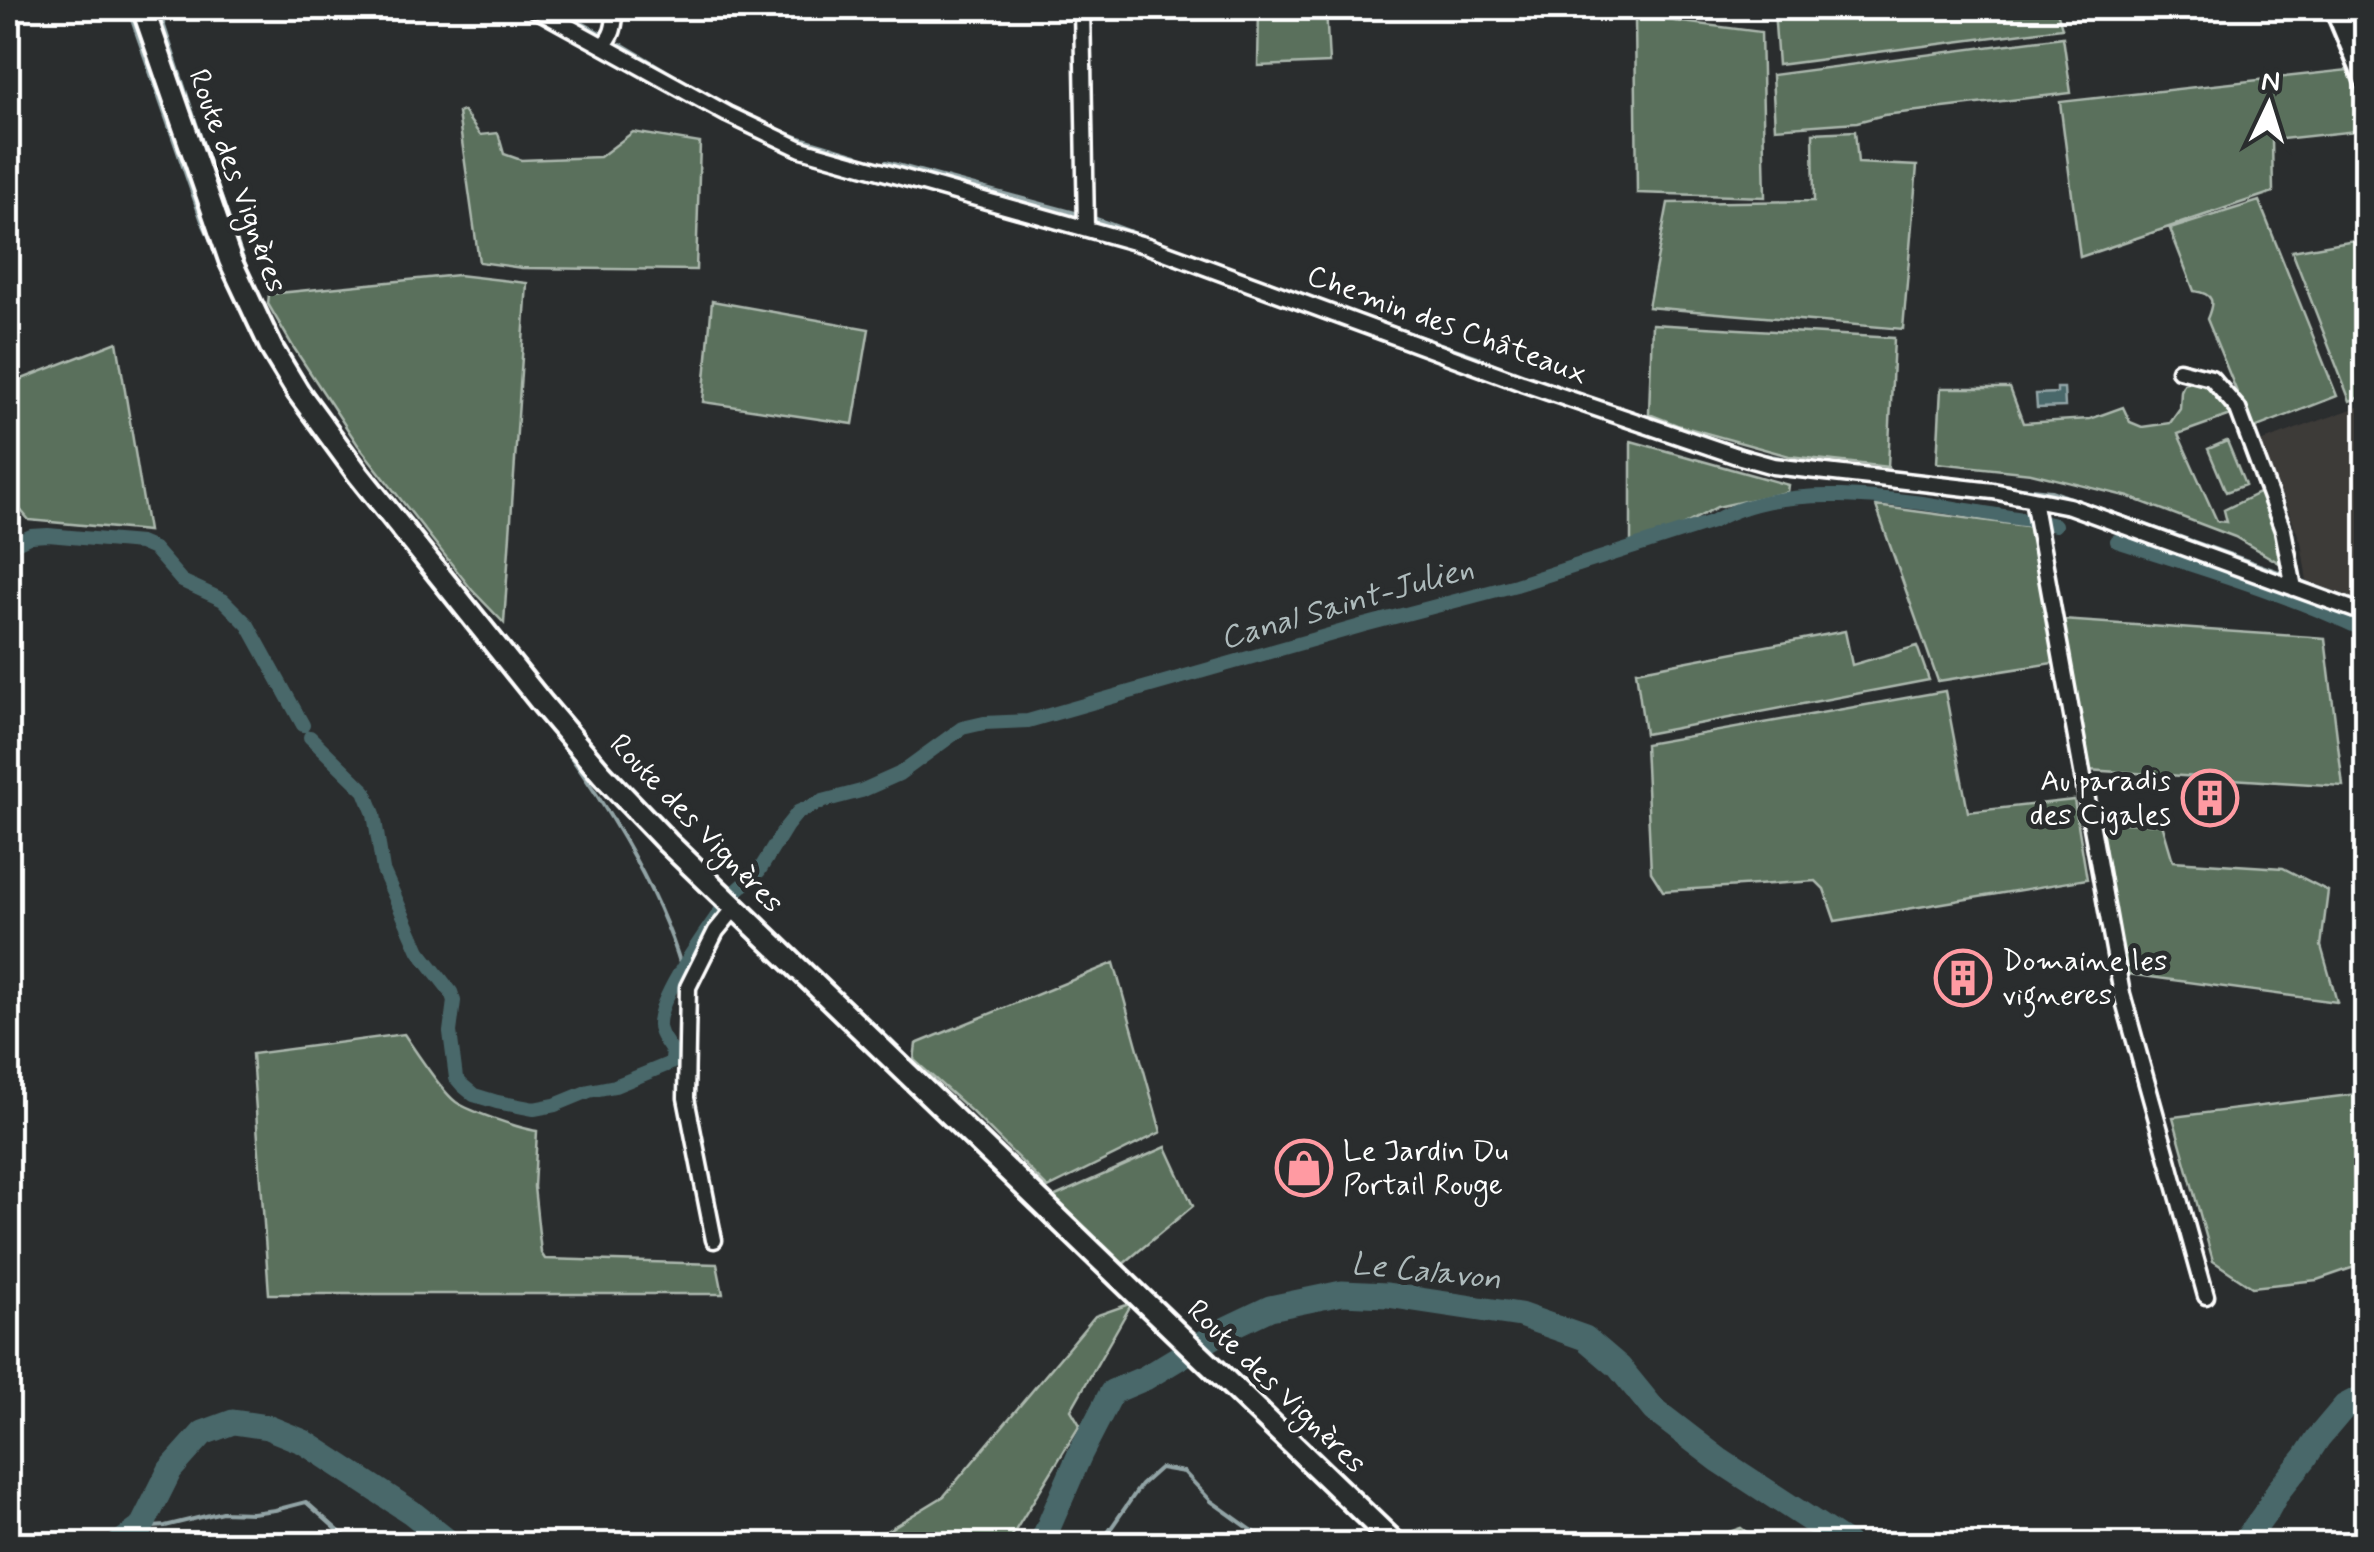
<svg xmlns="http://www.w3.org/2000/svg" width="2374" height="1552" font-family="Mynerve,sans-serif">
<rect width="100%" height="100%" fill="#2a2d2e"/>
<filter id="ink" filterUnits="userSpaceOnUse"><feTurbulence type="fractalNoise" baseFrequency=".01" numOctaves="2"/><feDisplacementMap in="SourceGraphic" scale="20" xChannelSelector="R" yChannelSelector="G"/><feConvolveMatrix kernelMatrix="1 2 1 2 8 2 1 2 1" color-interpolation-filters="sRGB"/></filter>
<g filter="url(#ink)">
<path fill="#3d3a38" d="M2366,404v199l-59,-22 -6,-39 -41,-100z"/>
<path fill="#5a705c" stroke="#acb8ae" stroke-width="2.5" d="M1259,8h67l3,55 -71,3z
M1784,8h272l6,20 -284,37 -4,-55z
M1635,16l126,16 4,165 -128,-4z
M2063,37l8,56 -187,22 -27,7 -82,6 -3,-53z
M2348,70l18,47v13l-94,10 1,52 -193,65 -20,-155z
M463,111l17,24 18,-2 6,21 17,6 79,-3 33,-25 67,11 -4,127 -174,-2 -43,-6 -21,-149z
M1855,131l3,32 59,3 -14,163 -255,-22 20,-104 146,-2 -1,-68z
M2259,201l78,195 -85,33 -45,-110c7,-17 8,-25 -13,-28l-24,-62z
M2366,238v157l-16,6 -58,-150z
M458,275l69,8 -23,340 -32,-33 -114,-145 -66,-100 -24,-41 1,-10z
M712,301l157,28 -16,95 -150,-22z
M1652,324l242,14 -6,129 -99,-11 -112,-31 -28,-11z
M117,342l31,189 -119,-11 -16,-19 -5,-19v-102l9,1z
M2196,381l21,10 14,24 -53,19 39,87 10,1 -3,-12 37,-18 16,38 6,35 -48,-28 -106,-40 -98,-24 -94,-10 4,-75h69l13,35 67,-4 33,-12 7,15 12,5 28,-4 10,-14 1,-18 3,-7z
M1631,441l157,44 -1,7 -70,15 -41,22 -45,14z
M2227,441l18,44 -19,7 -18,-43z
M1876,506l157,21 26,135 -121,19z
M2062,620l263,18 18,148 -256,-16z
M1845,631l7,34 65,-19 12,34 -284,54 -9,-63z
M1945,691l23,121 106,-12 13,79 -252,42 -11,-32 -8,-8 -153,10 -12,-19 -6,-128z
M2098,822l64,2 11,37 110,7 45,23 -7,55 16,56 -210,-28z
M1114,963l47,169 -113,56 -77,-77 -57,-51 2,-16z
M404,1034c11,16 37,57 52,68 13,9 65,27 81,29l-3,56 7,66 4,6 172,5 6,30h-454l-17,-240z
M2366,1093v170l-49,17 -65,7 -39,-26 -40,-144z
M1166,1147l27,59 -71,59 -71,-67z
M1132,1303l-61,107 9,15 -73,119h-142l79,-48 151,-180z
M1741,1528l21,16h-68z"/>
<path fill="#4a686b" stroke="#92a4a6" stroke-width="2.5" d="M2057,388h7l1,19 -28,1 -1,-14 21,-1z"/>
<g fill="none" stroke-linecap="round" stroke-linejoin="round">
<path stroke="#92a4a6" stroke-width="4" d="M128,8l74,213 16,35
M158,8l52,158 43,121
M555,8l45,25
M621,44l101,60
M762,123l38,15 57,17
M886,162l193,52
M1096,219l205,76
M264,309l18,36 55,84
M1357,315l121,42 27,12 249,84 59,11
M352,448l232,289
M1828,465l85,10
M2002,486l49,5 236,84
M2296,579l70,26
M544,721c53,68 114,164 138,248
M651,811l42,43
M783,940l98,91 93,93
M141,1528l24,-2 57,-14 30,1 23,-3 31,-8 36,32 21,10
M1100,1544l41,-59 19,-17 24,4 27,29 60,43"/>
<path stroke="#4a686b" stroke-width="14" d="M2042,522l13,3
M2117,541c84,27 169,52 249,90
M8,547l23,-11 17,-1 92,8 14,6 28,32 41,19 25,25 55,100
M310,737l55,54 9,23 9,56 36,81 32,41 3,9 -4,31 6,46 6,7 12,10 23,7 37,7 21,-4 34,-14 26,-5 56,-23 2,-9c-4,-10 -13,-16 -14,-28 -2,-28 48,-95 65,-120
M733,894l26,-23 27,-44 12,-15 25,-11 38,-10 38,-17 63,-46 22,-5 44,-2 336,-96 152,-40 196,-63c84,-50 225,-15 318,-2"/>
<path stroke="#4a686b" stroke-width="25" d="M119,1544l22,-16 29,-58 33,-37 30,-11 34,5 37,15 107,70 40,32
M1041,1544l39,-90 32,-62 33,-14 83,-50 42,-20 72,-15 45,2 133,20 65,23 34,29 35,43 65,50 128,84
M2243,1544l24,-33 11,-20 27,-33 13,-20 27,-32 21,-11"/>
<g stroke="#fff" stroke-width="21">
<path id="street" d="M534,8l193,106 74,35 347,97 374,137 215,73 36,10 220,25 76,15 297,108
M1082,8l4,219
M603,45c12,-11 11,-22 13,-37
M2179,370l32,8 27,31 45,121 11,58
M2033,499l89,495 84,302
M714,1240l-28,-142 2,-111 28,-56 19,-23"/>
</g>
<g stroke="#fff" stroke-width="28">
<path id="secondary" d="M143,8l87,252 42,89 26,43 61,83 182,227 61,72 66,69 728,701
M2336,8l30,72"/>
</g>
<use href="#street" stroke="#2a2d2e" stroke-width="14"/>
<use href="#secondary" stroke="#2a2d2e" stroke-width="20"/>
</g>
</g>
<defs>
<g id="building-ring" transform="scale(2.875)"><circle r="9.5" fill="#2a2d2e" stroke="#ff9aa2" stroke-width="1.5"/><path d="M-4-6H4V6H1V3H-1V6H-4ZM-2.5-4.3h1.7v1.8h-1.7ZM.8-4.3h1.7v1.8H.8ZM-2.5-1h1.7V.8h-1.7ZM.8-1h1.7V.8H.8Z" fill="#ff9aa2"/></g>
<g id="shop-ring" transform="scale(2.875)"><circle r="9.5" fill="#2a2d2e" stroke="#ff9aa2" stroke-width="1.5"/><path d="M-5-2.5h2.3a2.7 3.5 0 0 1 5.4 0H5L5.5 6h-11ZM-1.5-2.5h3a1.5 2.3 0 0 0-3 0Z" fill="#ff9aa2"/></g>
</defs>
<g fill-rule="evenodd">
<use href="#building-ring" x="2210" y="798"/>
<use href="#building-ring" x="1963" y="978"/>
<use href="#shop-ring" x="1304" y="1168"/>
</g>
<g text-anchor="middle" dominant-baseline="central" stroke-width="10" stroke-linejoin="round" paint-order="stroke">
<g font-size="30" fill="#fff" stroke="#2a2d2e">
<text transform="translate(237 181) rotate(70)">Route des Vignères</text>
<text transform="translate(1447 325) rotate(20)">Chemin des Châteaux</text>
<text transform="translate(696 824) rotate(46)">Route des Vignères</text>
<text transform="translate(1276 1387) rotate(44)">Route des Vignères</text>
</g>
<g font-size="30" fill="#fff" stroke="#2a2d2e" text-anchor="start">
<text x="2171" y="781" text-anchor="end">Au paradis<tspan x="2171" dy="34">des Cigales</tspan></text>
<text x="2002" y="961">Domaine les<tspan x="2002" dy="34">vigneres</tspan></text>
<text x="1343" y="1151">Le Jardin Du<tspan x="1343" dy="34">Portail Rouge</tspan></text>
</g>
<g font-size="32" font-style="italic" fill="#aebbbc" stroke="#2a2d2e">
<text transform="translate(1347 604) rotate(-16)">Canal Saint-Julien</text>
<text transform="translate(1426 1272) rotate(6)">Le Calavon</text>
</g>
</g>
<rect width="2374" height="1552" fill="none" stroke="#2a2d2e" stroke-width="40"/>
<rect x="20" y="20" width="2334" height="1512" fill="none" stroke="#fff" stroke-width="4" filter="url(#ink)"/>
<g transform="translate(2269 105) rotate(4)" stroke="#2a2d2e" stroke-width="8" paint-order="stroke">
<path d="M0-8L18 38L0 25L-18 38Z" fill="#ffffff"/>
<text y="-15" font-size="28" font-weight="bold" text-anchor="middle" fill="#ffffff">N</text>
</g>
</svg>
